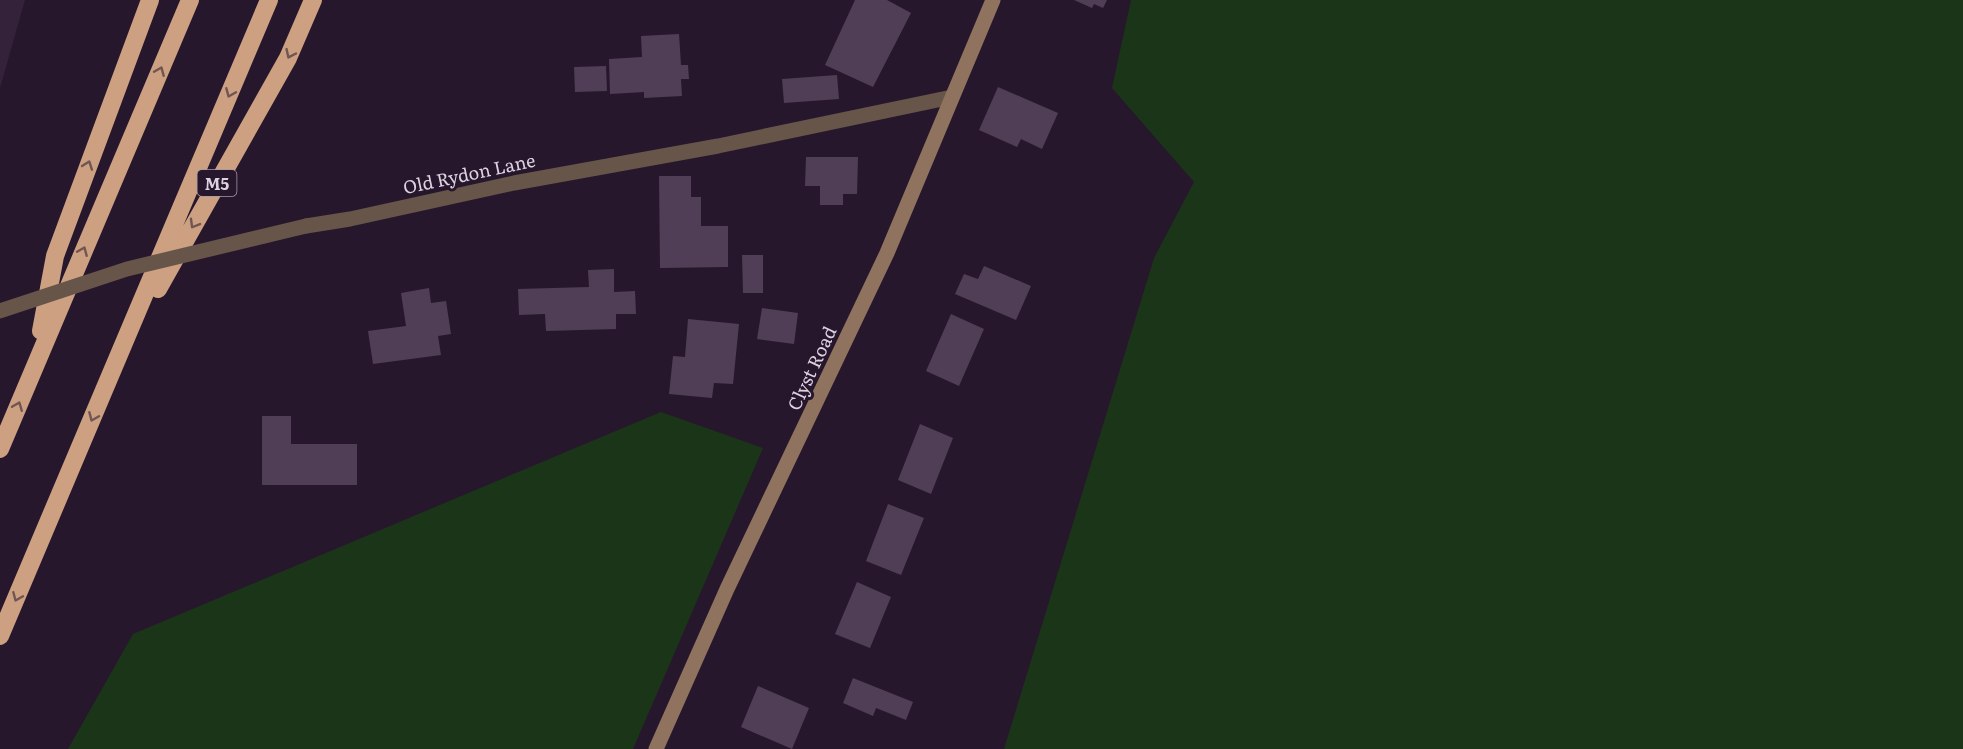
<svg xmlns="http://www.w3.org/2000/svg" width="1963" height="749" font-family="Literata,serif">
<rect width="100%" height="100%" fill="#27172c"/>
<path fill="#34213a" d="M0,0h25l-25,88z"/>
<path fill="#1b3518" d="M1131,0h832v749h-959l150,-491 40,-76 -82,-94z
M661,412l102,36 -130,301h-565l65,-115z"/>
<path fill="#503e56" d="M855,0h32l24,13 -38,74 -48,-22z
M1074,0h33l-4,8 -9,-4 -2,4z
M679,34l2,31h7l1,14h-8l1,17 -38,2v-6l-34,2 -1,-35 33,-2 -1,-21z
M606,66l1,25 -32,1 -1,-25z
M837,75l2,24 -55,4 -2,-24z
M998,87l60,26 -16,36 -21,-10 -4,8 -38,-17z
M806,157h52l-1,37h-14v11h-23v-19h-15z
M659,176h32v21h10v29h27v41l-68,1z
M742,255h21v38h-20z
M984,266l47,20 -15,34 -61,-26 9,-20 14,5z
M614,269v23l21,-1 1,23h-20v15l-70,2 -1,-17 -26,1 -1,-26 71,-2 -1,-17z
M429,288l2,15 15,-2 5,33 -13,2 3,19 -68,9 -5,-33 38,-5 -5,-33z
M762,308l36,5 -4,31 -37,-5z
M951,314l33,15 -25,57 -33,-15z
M688,319l51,5 -6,60 -19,-1 -2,15 -43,-4 4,-38 12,1z
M262,416h29v28h66v41h-95z
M920,424l33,14 -22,56 -33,-14z
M888,504l36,14 -23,57 -35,-14z
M857,582l34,15 -21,51 -35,-14z
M853,678l60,24 -7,18 -30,-12 -3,8 -30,-13z
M758,686l51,22 -17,41 -51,-22z"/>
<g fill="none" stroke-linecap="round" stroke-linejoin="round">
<path stroke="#665548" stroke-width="15" d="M306,226l44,-7 164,-36 204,-37 234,-49"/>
<path stroke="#8f735f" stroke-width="15" d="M656,749l71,-160 160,-336 106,-253"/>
<path stroke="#cca080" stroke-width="18" d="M158,289l130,-231 25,-58
M41,331l14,-75 95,-256
M0,449l190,-449
M0,636l269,-636"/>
<path stroke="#665548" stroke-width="15" d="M0,311l127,-42 179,-43"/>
</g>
<defs><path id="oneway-chevron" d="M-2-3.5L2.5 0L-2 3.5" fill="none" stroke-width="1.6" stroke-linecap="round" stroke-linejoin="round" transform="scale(1.5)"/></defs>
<g stroke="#715552">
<use href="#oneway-chevron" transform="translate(290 54) rotate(115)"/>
<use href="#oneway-chevron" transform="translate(160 71) rotate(-67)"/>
<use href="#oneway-chevron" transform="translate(230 93) rotate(113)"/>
<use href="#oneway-chevron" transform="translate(88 165) rotate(-70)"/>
<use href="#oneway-chevron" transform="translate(194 224) rotate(120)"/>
<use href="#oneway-chevron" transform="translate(83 251) rotate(-67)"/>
<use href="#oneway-chevron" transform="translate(18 406) rotate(-68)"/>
<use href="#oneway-chevron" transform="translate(93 417) rotate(113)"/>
<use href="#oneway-chevron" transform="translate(17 597) rotate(113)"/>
</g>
<g text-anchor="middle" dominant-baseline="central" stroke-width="6" stroke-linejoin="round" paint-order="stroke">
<rect fill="#27172c" stroke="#a69aaa" stroke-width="1.5" x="197.5" y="170" width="39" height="26" rx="4.5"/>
<g font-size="16" font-weight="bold" fill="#dcd2e0">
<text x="217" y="183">M5</text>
</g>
<g font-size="18" fill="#dcd2e0" stroke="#27172c">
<text transform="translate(469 173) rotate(-12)">Old Rydon Lane</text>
<text transform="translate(811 368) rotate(-65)">Clyst Road</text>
</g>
</g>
</svg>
